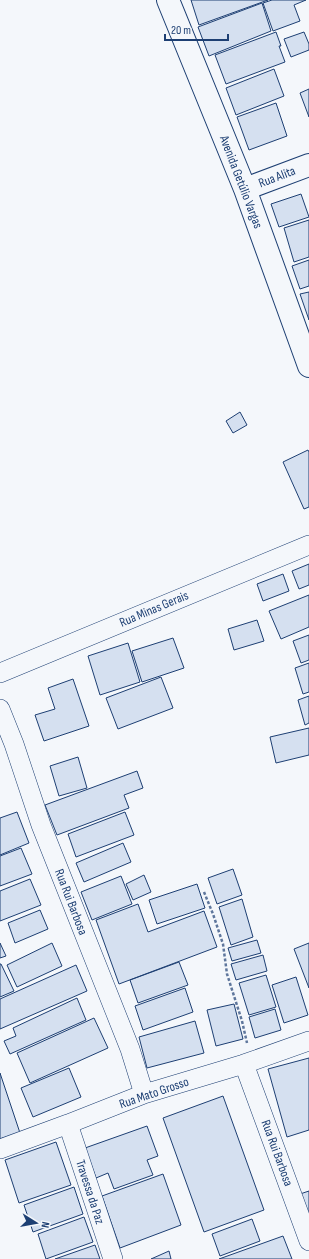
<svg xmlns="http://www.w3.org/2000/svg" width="309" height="1259" font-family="'Sofia Sans Condensed',sans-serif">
<rect width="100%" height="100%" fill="#f4f7fb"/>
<path fill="#d5e0f0" stroke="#1d3f73" d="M191,0h77l-69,25z
M272,0h34l-12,5 6,16 -27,10 -10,-28z
M262,3l9,28 -62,25 -11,-29z
M276,32l5,14h-2l6,16 -59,22 -11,-29z
M304,32l5,12v6l-18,7 -7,-18z
M274,69l10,27 -48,19 -10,-27z
M309,89v28l-9,-24z
M276,103l11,33 -38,14 -12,-33z
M301,194l8,23 -30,10 -8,-23z
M309,220v37l-15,5 -10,-34z
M309,260v26l-9,3 -8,-23z
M309,292v28l-9,-26z
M240,412l7,13 -14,8 -7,-12z
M308,450l1,2v55l-5,2 -21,-47z
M309,564v21l-10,4 -7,-18z
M283,574l6,17 -26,10 -6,-17z
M309,595v32l-28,12 -12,-28z
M257,620l7,21 -30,9 -6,-21z
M309,635v25l-8,3 -8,-22z
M173,638l11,30 -42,14 -10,-31z
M128,643l12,39 -40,13 -12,-39z
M309,663v29l-6,2 -8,-26z
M161,677l12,31 -55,21 -12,-31z
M73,679l16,47 -45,15 -9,-26 20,-6 -7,-21z
M309,696v27l-4,2 -7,-25z
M309,728v27l-33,8 -6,-26z
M78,757l9,31 -28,8 -9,-30z
M137,771l6,17 -19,7 5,13 -72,27 -12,-30z
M17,812l12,31 -29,12v-37z
M125,812l9,23 -58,22 -8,-23z
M123,843l8,19 -47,20 -8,-19z
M21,848l11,26 -32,12v-30z
M233,869l9,26 -25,9 -9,-26z
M144,875l7,17 -18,8 -7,-16z
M121,876l11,28 -40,16 -11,-28z
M30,879l11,26 -41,16v-30z
M197,884l8,24 -48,16 -8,-24z
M242,899l11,38 -22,8 -12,-38z
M138,904l10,28 56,-21 13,36 -98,37 -23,-64z
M40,910l8,19 -33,14 -7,-20z
M257,940l4,13 -29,8 -4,-13z
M0,943l6,13 -6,2z
M52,943l10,23 -45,21 -10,-22z
M309,943v45l-15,-39z
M263,955l4,16 -31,9 -5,-16z
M179,962l9,23 -50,18 -8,-23z
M0,964h1l13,27 -14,6z
M76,965l11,26 -87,38v-30z
M266,975l10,32 -27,8 -10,-32z
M296,977l12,38 -24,8 -12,-38z
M185,988l8,24 -50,18 -8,-24z
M77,998l9,22 -76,34 -6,-13 12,-5 -3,-8z
M234,1004l9,35 -27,7 -9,-36z
M275,1009l6,21 -26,8 -6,-21z
M94,1018l14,30 -78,35 -13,-30z
M195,1021l9,32 -57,15 -8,-31z
M309,1058v72l-22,7 -19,-68z
M69,1068l12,29 -48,20 -12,-29z
M0,1073l20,60 -20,6z
M223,1096l41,114 -60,22 -41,-114z
M147,1126l11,30 -11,4 6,15 -39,14 -6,-16 -12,5 -11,-30z
M56,1142l15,43 -52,18 -14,-43z
M163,1174l18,51 -61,23 -18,-52z
M74,1187l9,27 -50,18 -9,-27z
M309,1191v30l-9,-27z
M84,1217l9,25 -47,17 -8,-25z
M252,1219l8,22 -40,15 -8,-22z
M283,1236l9,23h-73z
M95,1245l5,14h-45z
M169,1251l2,8h-20z"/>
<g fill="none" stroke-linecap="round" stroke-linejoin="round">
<g stroke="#1d3f73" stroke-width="20">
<path id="minor" d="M0,673l309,-128
M0,709l14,35 27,81 89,224 14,45
M244,1064l65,177
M68,1124l45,135
M0,1149l68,-25 76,-30 100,-30 65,-23"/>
</g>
<g stroke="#1d3f73" stroke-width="24">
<path id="tertiary" d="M168,0l77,189 64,177
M245,189l64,-24"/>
</g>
<path stroke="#5e769c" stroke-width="2.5" stroke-dasharray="3 2" stroke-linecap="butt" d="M204,892l9,22 10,30 4,30 15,47 5,22"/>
<use href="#minor" stroke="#f4f7fb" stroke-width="19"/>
<use href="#tertiary" stroke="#f4f7fb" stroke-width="22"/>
</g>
<g text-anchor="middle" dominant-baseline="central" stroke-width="3" stroke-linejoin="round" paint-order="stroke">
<g font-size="13" fill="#1d3f73" stroke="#f4f7fb">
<text transform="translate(277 177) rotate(-21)">Rua Alita</text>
<text transform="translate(241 182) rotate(69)">Avenida Getúlio Vargas</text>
<text transform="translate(154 609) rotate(-23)">Rua Minas Gerais</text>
<text transform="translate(71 902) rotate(69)">Rua Rui Barbosa</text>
<text transform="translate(154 1093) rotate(-19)">Rua Mato Grosso</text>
<text transform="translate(277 1153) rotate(70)">Rua Rui Barbosa</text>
<text transform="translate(90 1192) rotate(72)">Travessa da Paz</text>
</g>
</g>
<g transform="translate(36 1223) rotate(101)" stroke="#f4f7fb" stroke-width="3" paint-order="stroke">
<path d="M0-3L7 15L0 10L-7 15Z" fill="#1d3f73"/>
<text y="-6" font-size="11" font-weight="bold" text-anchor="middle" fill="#1d3f73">N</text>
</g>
<path d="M165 34v6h63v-6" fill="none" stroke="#1d3f73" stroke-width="2"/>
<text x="171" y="34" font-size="12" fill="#1d3f73" stroke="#f4f7fb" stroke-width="3" paint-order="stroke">20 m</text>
</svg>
